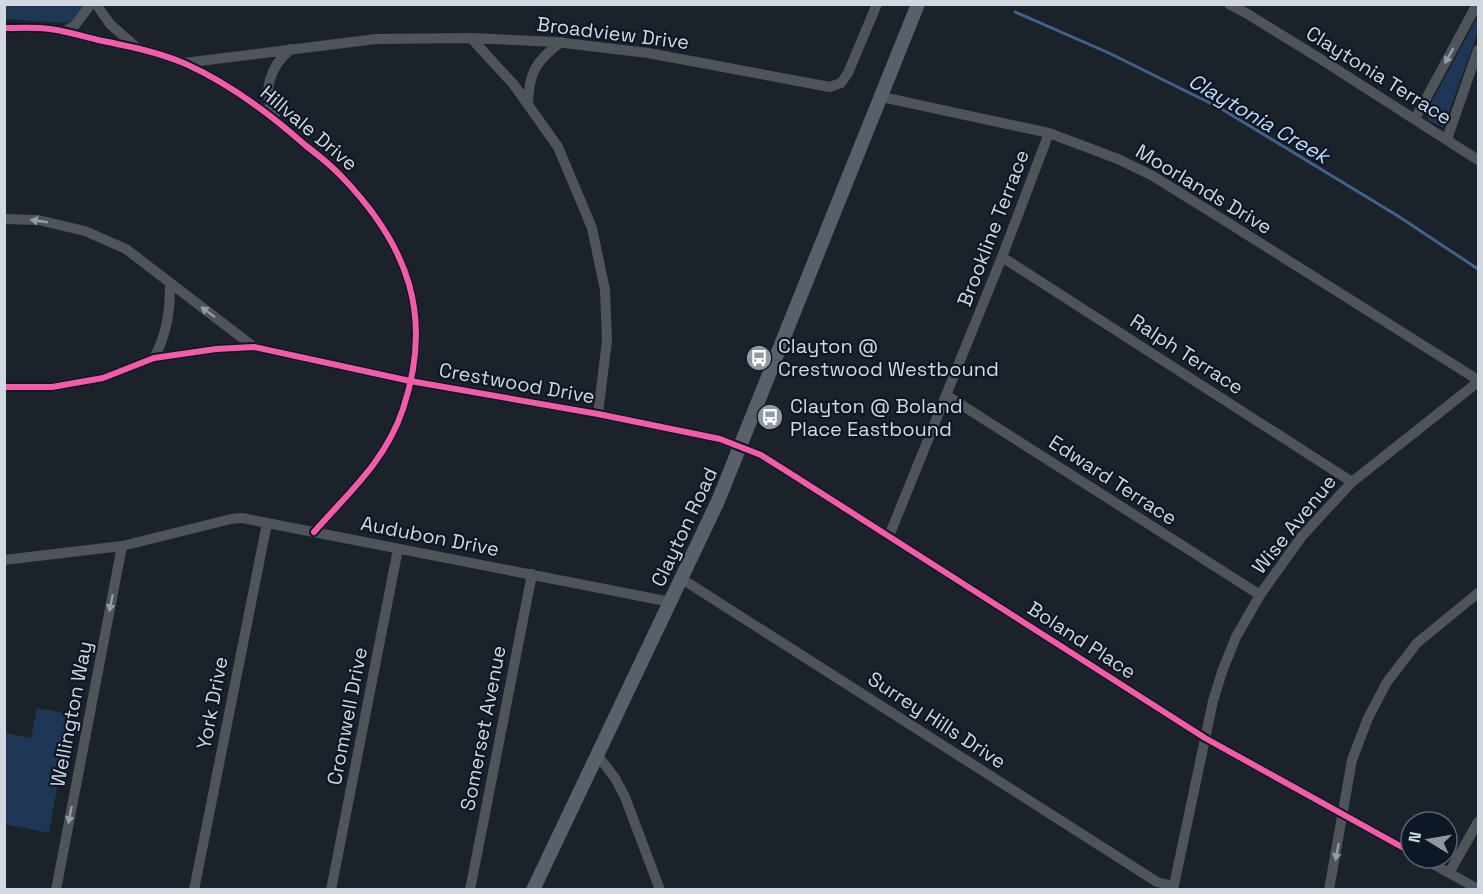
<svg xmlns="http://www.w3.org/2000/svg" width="1483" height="894" font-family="'Space Grotesk',sans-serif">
<rect width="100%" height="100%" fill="#1c2229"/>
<path fill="#1f3757" d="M4,5h81l-14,16 -7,2 -59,-4z
M1478,16v16l-35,96 -15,-8 -1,-4 2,-9z
M37,708l33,6 -21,119 -44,-9v-91l26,5z"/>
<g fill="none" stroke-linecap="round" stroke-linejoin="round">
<path stroke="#3f628f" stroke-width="3" d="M1015,12l94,41 111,55 178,108 80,53"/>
<path stroke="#4f535a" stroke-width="10" d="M96,4l14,20 27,24
M1229,4l17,9 73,45 159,102
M4,28c15,0 31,-1 46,1 16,2 32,7 48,11 30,6 60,12 88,24 44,20 83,49 119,81 13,10 27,21 38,33 65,68 91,138 60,231 -18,53 -54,83 -89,123
M64,32l11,-7 16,-21
M471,38l43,47 44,62 34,81 13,62 2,51 -9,73
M184,63l192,-24 95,-1 85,4 92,11 182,34 11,-4 7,-10 29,-69
M882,97l167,36 69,26 35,17 66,41 259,163
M528,103c1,-31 8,-42 33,-61
M275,117c-14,-25 -5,-51 16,-68
M1415,119l62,-115
M1447,139l31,-89
M4,219l34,1 47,11 41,18 128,98
M1002,257l350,225
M154,358c13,-24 16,-47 16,-74
M4,387h48l51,-9 51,-20 62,-9 38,-2 156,34 188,33 122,25 41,16 27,17 417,266 206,114
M946,395l314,200
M889,536l113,-279 47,-124
M4,560l118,-14 109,-27 11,-1 429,84
M682,579l475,303 17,4
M598,756l17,22 10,19 35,93
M1422,858l56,31
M1449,873l29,-51
M56,890l66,-344
M194,890l73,-367
M331,890l67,-341
M470,890l62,-316
M1173,890l40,-189 10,-32 13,-32 24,-42 42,-59 50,-54 126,-100
M1329,890l23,-130 16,-42 19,-36 30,-39 61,-50"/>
<path stroke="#59606a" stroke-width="14" d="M533,890l185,-389 200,-497"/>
<g stroke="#0d1725" stroke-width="10">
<path id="cycleway" d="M4,28c15,0 31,-1 46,1 16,2 32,7 48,11 30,6 60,12 88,24 44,20 83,49 119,81 13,10 27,21 38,33 65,68 91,138 60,231 -18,53 -54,83 -89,123
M4,387h48l51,-9 51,-20 62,-9 38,-2 156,34 188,33 122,25 41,16 27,17 417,266 206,114"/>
</g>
<use href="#cycleway" stroke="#f35aa7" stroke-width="6"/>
</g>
<defs><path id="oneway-solid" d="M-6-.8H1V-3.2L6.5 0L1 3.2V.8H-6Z" transform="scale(1.5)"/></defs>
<g fill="#969ca5">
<use href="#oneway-solid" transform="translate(1449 56) rotate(119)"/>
<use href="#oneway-solid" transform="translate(39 221) rotate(-172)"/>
<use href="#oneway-solid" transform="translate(208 312) rotate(-143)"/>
<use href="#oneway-solid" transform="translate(111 603) rotate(101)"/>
<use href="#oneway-solid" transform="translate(70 815) rotate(101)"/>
<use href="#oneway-solid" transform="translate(1337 852) rotate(101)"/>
</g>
<defs>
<g id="bus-disc" transform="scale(1.35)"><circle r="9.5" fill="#9298a1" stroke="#0d1725"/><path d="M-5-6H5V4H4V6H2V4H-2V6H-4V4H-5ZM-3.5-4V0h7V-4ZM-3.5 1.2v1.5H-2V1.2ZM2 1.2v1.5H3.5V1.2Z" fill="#fff"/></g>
</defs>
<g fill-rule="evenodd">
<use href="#bus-disc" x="759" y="358"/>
<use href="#bus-disc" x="770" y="417"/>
</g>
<g text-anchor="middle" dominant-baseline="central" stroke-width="4.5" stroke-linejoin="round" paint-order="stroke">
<g font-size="20" fill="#d1d8e2" stroke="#0d1725">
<text transform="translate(613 33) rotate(7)">Broadview Drive</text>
<text transform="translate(1379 75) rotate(32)">Claytonia Terrace</text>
<text transform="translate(309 128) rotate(40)">Hillvale Drive</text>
<text transform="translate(1204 189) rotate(31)">Moorlands Drive</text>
<text transform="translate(993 228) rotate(-69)">Brookline Terrace</text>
<text transform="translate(1187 354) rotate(33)">Ralph Terrace</text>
<text transform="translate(517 383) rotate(10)">Crestwood Drive</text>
<text transform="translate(1113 480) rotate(33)">Edward Terrace</text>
<text transform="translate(1294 524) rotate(-51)">Wise Avenue</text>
<text transform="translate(684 527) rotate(-65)">Clayton Road</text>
<text transform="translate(430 536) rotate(11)">Audubon Drive</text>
<text transform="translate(1082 640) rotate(33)">Boland Place</text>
<text transform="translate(212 703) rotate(-79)">York Drive</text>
<text transform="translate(71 714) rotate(-79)">Wellington Way</text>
<text transform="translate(347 716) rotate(-79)">Cromwell Drive</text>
<text transform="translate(937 720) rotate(33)">Surrey Hills Drive</text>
<text transform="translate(483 728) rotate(-79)">Somerset Avenue</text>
</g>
<g font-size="20" fill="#d1d8e2" stroke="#0d1725" text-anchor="start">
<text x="778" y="346">Clayton @<tspan x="778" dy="23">Crestwood Westbound</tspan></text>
<text x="790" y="406">Clayton @ Boland<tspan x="790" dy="23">Place Eastbound</tspan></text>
</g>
<g font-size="21" font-style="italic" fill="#c1d7f5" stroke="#0d1725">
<text transform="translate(1259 118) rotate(30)">Claytonia Creek</text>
</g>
</g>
<rect width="1483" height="894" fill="none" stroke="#d1d8e2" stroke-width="12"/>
<g transform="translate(1429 840) rotate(281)"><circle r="28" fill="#0d1725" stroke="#5b6471" stroke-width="1.5"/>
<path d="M0-4.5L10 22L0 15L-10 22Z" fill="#9298a1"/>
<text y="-9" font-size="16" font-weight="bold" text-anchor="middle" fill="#d1d8e2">N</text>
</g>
</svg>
